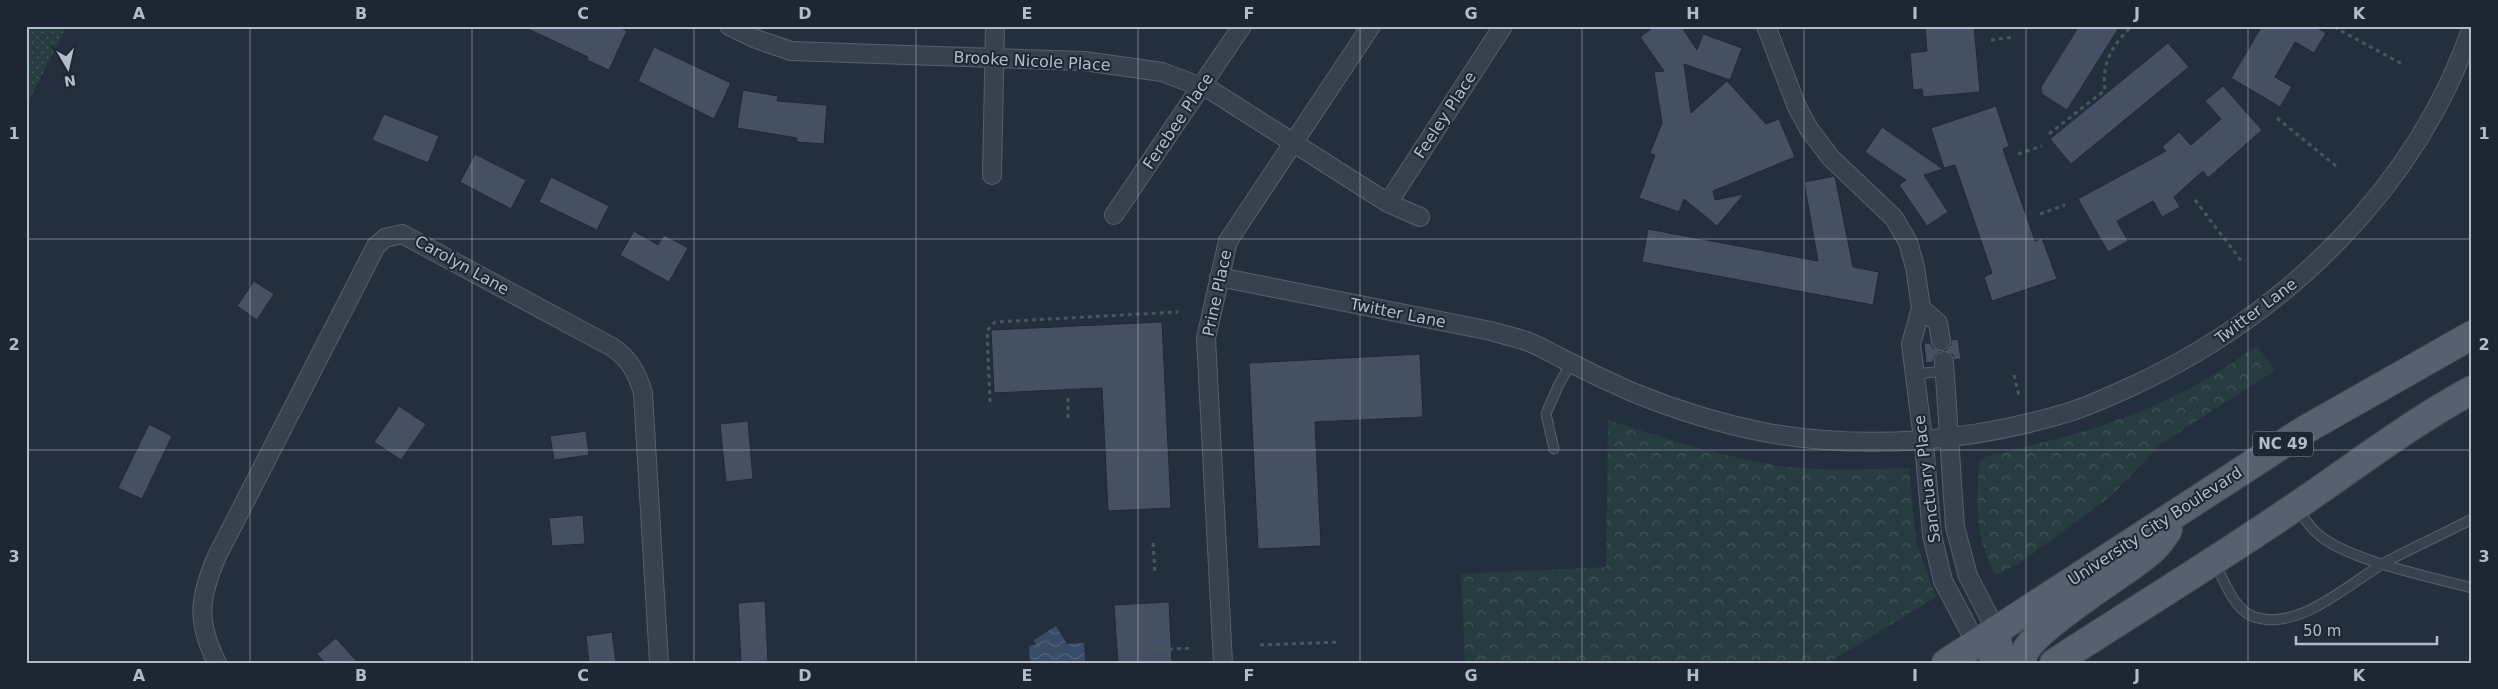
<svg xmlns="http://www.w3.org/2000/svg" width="2498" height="689" font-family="'DejaVu Sans',sans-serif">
<defs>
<pattern id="green-dots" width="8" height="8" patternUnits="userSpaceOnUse" patternTransform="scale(1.25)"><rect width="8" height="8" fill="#263c3f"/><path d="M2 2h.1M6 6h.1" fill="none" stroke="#435659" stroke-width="1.8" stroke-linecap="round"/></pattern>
<pattern id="forest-crowns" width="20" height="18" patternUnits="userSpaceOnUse" patternTransform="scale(1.25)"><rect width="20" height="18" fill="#263c3f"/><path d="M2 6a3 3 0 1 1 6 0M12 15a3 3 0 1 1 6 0" fill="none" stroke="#435659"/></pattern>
<pattern id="water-waves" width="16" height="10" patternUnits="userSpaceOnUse" patternTransform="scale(1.25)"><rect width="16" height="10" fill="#394c67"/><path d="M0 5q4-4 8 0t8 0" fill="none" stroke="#53647b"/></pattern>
</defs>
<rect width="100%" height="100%" fill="#242f3e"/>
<path fill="url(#green-dots)" d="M26,26h41l-39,76 -2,8z"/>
<path fill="url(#forest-crowns)" d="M2257,346l18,24 -114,74 -50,52 -94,69 -22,10c-21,-44 -18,-65 -16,-112l8,-7c72,-16 144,-35 209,-71 21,-11 41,-26 61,-39z
M1608,420c55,18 110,36 167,45 44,7 90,4 134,3l7,74 20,55 -108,66h-363l-4,-89 145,-7z"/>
<path fill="url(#water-waves)" d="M1056,626l11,18 17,-1 1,18 -55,2 -1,-17 7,-1 -2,-5z"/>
<path fill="#455162" stroke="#1f2835" d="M522,26h95l10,5 -18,39 -22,-10 1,-3z
M1655,26h26l16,24 6,-16 39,14 -12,32 -46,-16 7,49 36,-32 39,43 13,-5 16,38 -82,34 2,9 29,-6 -27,32 -33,-27 -5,13 -40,-14 16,-43 -5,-2 12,-30 -8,-51 10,-1 -24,-34z
M1925,26h49l6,66 -57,5 -1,-8 -9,1 -3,-37 17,-2z
M2079,26h41l-53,84 -25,-16 -1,-7z
M2262,26h52l12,7 -12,20 -19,-11 -20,35 17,10 -12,20 -49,-29z
M2168,43l21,24 -118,97 -21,-25z
M654,47l77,36 -17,36 -76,-38z
M2223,86l39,44 -54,48 -5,-7 -29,26 6,10 -18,10 -9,-16 -36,20 11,20 -20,11 -30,-53 88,-48 -4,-4 17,-15 12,13 30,-26 -16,-18z
M743,90l35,6 -1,5 50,4 -3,39 -27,-2v-4l-60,-10z
M1996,106l13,40 -6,3 32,92 7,-3 15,41 -65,22 -8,-24 8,-4 -37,-108 -11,3 -13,-40z
M384,114l55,22 -11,27 -56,-23z
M1882,127l61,42 -19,6 24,37 -21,14 -28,-41 7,-5 -41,-28z
M475,154l51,26 -15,29 -51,-27z
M1835,176l18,91 26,5 -6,33 -231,-43 6,-33 170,32 -14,-79z
M551,177l58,29 -12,24 -58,-28z
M634,231l24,14 6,-10 24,13 -19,34 -49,-27z
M254,281l20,13 -17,26 -20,-14z
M1162,322l9,186 -63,3 -6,-123 -108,5 -3,-63z
M1958,339l3,20 -7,1 -1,-5 -8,-4 6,-6v-5z
M1924,343h6l3,5 7,3 -5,5 -2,6 -7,1z
M1420,354l3,63 -108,5 6,124 -63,3 -9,-186z
M399,406l27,18 -25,36 -27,-18z
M748,421l5,58 -27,3 -6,-58z
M149,424l23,12 -30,63 -24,-11z
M586,431l3,24 -35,5 -4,-24z
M583,515l2,29 -33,2 -3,-28z
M765,601l3,60 -27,1 -3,-59z
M1169,602l3,61h-54l-4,-58z
M612,632l4,31h-27l-3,-27z
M336,638l22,25h-33l-8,-9z"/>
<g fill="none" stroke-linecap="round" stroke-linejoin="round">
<g stroke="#565f6c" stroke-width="11">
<path id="service" d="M1915,374l30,-3
M1554,449l-8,-35 12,-28 13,-23
M2297,508c7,10 13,20 22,27 31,26 112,42 153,53
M2215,564c9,16 19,45 37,52 46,18 98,-34 134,-54 28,-15 57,-28 86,-43"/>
</g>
<g stroke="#565f6c" stroke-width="20">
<path id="minor" d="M729,26l27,13 35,12 293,10 78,11 50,19 176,112 32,14
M1766,26l31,81 12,22 22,29 63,60 14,24 7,25 6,41 -10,36 14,111 7,80 11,46 33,62
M992,175l3,-149
M1388,203l115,-177
M1114,215l128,-189
M1219,277l272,54c12,4 24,6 35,10 12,4 25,12 37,18 23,12 46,23 69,33 44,18 89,32 136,41 99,17 202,9 298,-20 24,-7 48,-19 71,-29 150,-71 280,-197 335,-357
M1921,308l17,15 3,18
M1944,361l11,166 13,49 28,54
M217,663c-21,-42 -18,-65 0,-107l159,-310 9,-8 17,-4 210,113c18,12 25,26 31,46l16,270
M1223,663l-17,-325 22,-97 143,-215"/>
</g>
<g stroke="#414a57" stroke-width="30">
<path id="primary" d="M1946,663l357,-232 169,-96
M1993,663l6,-9 -3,-24
M2022,663c-2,-31 109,-91 132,-115 5,-5 10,-12 14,-18
M2054,663c80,-52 162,-102 241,-156 59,-40 114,-83 177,-117"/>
</g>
<path stroke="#44595c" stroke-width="3" stroke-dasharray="4 4" stroke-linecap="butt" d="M1989,27l4,-1
M2334,27l68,37
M1991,40l24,-3
M2277,118l59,48
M2049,134l56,-44c-4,-27 8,-46 27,-64
M2018,154l24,-8
M2195,200l47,62
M2040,214l25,-9
M2014,375l5,21
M1068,398v22
M990,402l-3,-71 8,-9 183,-10
M1153,543l2,31
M1260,645l80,-3
M1153,650l40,-2"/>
<use href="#service" stroke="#38414e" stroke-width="9"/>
<use href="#minor" stroke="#38414e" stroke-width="18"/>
<use href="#primary" stroke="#56606e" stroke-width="28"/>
</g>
<path fill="none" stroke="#b4bcc9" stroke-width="1" stroke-opacity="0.55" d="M250,26v637M472,26v637M694,26v637M916,26v637M1138,26v637M1360,26v637M1582,26v637M1804,26v637M2026,26v637M2248,26v637M26,239h2446M26,450h2446"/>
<g text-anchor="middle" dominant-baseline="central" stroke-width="4" stroke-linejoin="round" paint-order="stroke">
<rect fill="#1d2633" stroke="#878f9c" stroke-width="1" x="2253" y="431.5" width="60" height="25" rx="4"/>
<g font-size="15" font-weight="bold" fill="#b4bcc9">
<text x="2283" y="444">NC 49</text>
</g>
<g font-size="16" fill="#b4bcc9" stroke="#1d2633">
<text transform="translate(1032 61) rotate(3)">Brooke Nicole Place</text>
<text transform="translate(1445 115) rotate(-57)">Feeley Place</text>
<text transform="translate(1178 121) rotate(-56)">Ferebee Place</text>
<text transform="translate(462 265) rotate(29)">Carolyn Lane</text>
<text transform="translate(1217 293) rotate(-78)">Prine Place</text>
<text transform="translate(2256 311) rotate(-37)">Twitter Lane</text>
<text transform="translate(1398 313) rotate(11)">Twitter Lane</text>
<text transform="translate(1927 479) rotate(-97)">Sanctuary Place</text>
<text transform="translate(2155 526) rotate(-33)">University City Boulevard</text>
</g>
</g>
<rect width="2498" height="689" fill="none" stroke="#1d2633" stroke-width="55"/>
<g transform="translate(68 68) rotate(171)" stroke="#1d2633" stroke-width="4" paint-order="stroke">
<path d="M0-4L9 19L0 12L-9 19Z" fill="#b4bcc9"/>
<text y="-8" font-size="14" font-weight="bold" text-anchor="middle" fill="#b4bcc9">N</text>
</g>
<path d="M2296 636v8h141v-8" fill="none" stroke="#b4bcc9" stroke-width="2.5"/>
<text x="2303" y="636" font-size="15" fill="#b4bcc9" stroke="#1d2633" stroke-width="4" paint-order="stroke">50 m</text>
<rect x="28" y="28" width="2442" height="634" fill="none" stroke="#b4bcc9" stroke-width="2"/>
<g font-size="16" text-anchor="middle" font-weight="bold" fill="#b4bcc9">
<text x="139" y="19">A</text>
<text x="361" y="19">B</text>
<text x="583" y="19">C</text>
<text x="805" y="19">D</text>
<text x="1027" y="19">E</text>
<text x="1249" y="19">F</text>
<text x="1471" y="19">G</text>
<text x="1693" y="19">H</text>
<text x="1915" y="19">I</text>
<text x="2137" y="19">J</text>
<text x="2359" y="19">K</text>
<text x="14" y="139">1</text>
<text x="2484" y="139">1</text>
<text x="14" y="350">2</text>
<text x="2484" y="350">2</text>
<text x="14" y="562">3</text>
<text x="2484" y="562">3</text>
<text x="139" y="681">A</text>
<text x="361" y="681">B</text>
<text x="583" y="681">C</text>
<text x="805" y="681">D</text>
<text x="1027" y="681">E</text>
<text x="1249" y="681">F</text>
<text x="1471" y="681">G</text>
<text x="1693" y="681">H</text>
<text x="1915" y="681">I</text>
<text x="2137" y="681">J</text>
<text x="2359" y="681">K</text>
</g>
</svg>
